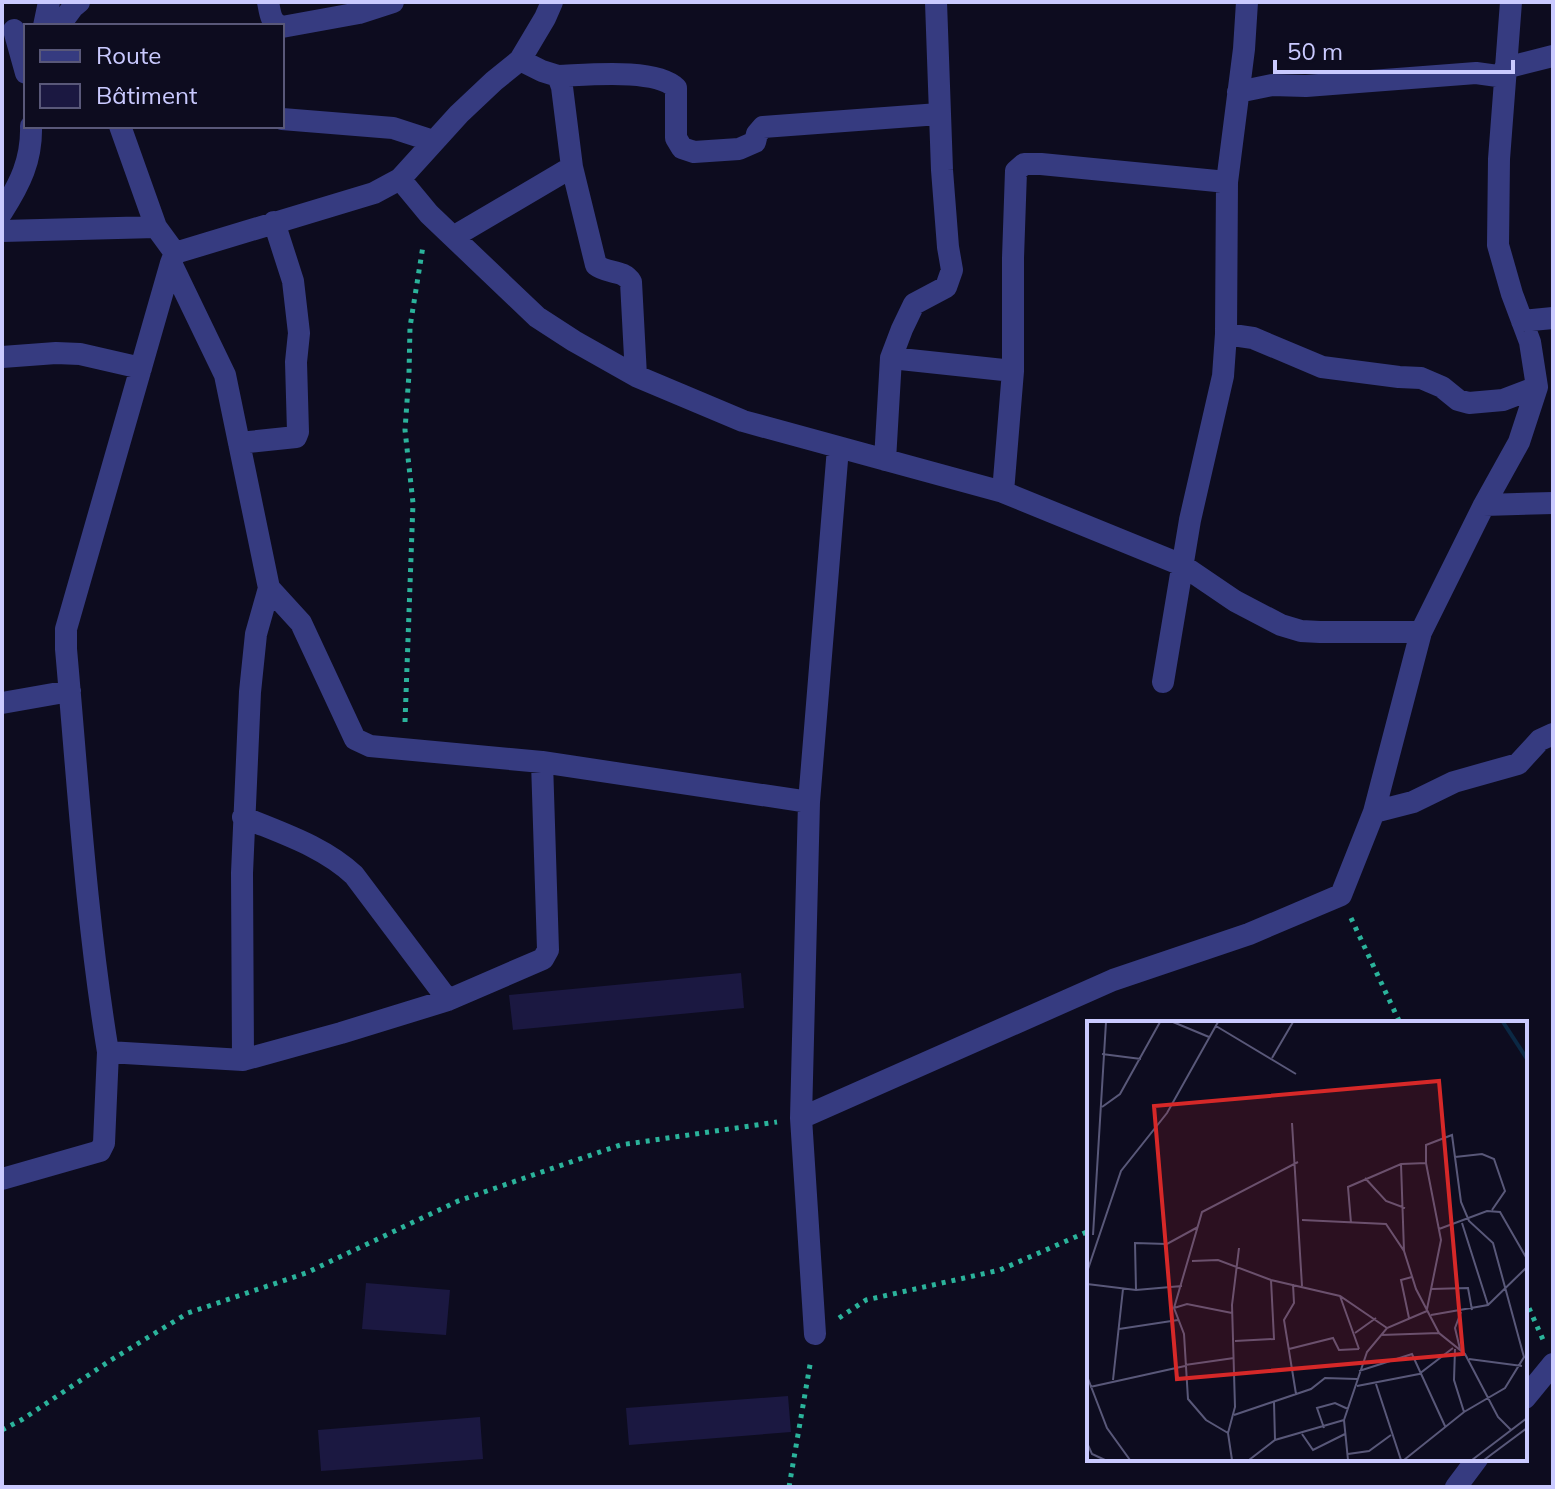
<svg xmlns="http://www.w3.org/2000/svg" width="1555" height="1489" font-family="Mulish,sans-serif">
<rect width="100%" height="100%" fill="#0d0c1f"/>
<path fill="#1b1841" d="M741,973l3,35 -231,22 -4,-35z
M366,1283l84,7 -4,45 -84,-6z
M788,1396l3,36 -162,13 -3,-37z
M480,1417l3,42 -162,12 -3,-41z"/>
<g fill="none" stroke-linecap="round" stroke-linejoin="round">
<path stroke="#2bb39b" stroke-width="5" stroke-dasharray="4 6" stroke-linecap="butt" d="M405,722l8,-219 -8,-73 4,-56 1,-47 13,-81
M1351,918l49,105
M1525,1299l19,43
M839,1318l27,-18 134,-30 89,-39
M2,1430l21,-11 88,-59 77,-47 118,-40 152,-72 162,-56 157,-23
M789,1487l22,-128"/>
<path stroke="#363b80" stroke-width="22" d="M268,2c2,9 2,20 12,24
M44,26l5,-24
M59,26l14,-19 6,-5
M282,27l77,-14 34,-11
M14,30l12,43
M520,60l22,11 16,5 4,11 10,80 24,98c11,9 27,4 35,17l5,94
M1505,68l48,-12
M558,76c30,-1 97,-8 118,12v50l6,10 12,4 45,-3 16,-7 2,-8 6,-7 176,-13
M1238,92l34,-7 34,1 170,-13 29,4
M282,119l111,9 40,13
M120,126l36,101 19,26 -4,10 54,112 44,213 32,35 54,116 15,7 172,16 267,40
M400,179l29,35 108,103 37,24 62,35 107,45 260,71 179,73 53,36 46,24 20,6 19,1h101
M2,212c18,-28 30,-52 29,-86
M2,231l154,-4
M453,237l119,-70
M175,253l199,-60 26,-14 59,-65 35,-33 26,-21 25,-42 7,-16
M171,263l-105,366v20c12,134 20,269 42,403l135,8 98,-27 107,-33 95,-41 5,-9 -6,-188
M1522,321l31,-3
M1226,334l27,4 69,29 77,10 22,1 21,9 16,13 11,3 34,-3 34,-13
M2,357l54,-4 24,1 61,14
M891,358l122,13
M239,443l57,-6 2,-5 -2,-70 3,-29 -6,-52 -19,-59
M885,460l6,-102 11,-29 12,-25 32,-17 6,-17 -4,-23 -6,-77 -6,-168
M1003,492l10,-121v-113l3,-87 8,-7h17l186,18
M1484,505l69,-2
M1163,682l27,-162 33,-144 3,-42 1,-152 17,-133 3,-47
M2,703l68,-12
M1374,812l39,-10 41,-20 64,-18 22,-24 13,-6
M243,817c38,16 80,29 111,58l94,125
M243,1060l-1,-187 8,-181 6,-58 13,-46
M801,1118l312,-138 136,-46 92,-39 33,-83 47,-180 63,-127 35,-63 18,-55 -7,-45 -18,-48 -14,-49 1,-86 12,-157
M2,1179l98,-28 4,-8 4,-91
M815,1334l-14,-216 8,-316 29,-354
M1525,1398l28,-34
M1456,1487l21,-28"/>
</g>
<g transform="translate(1087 1021)">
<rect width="440" height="440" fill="#0d0c1f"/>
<path fill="none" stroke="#0b2844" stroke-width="4" d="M416,1l24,37"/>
<path fill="none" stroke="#595879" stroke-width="2" d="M86,1l36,15M129,5l80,48M15,33l39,5M185,37l21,-36M15,86l18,-13 40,-72M205,102l10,163M368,136l27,-3 12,5 11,32 -13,19M314,143l3,87M278,157l21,23 19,7M215,199l84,4 18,27 12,38 23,44 26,21 33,63 13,13M264,202l-3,-36 53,-23 25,-1 15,77 -14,69M375,202l26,82M352,208l48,-18 13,1 27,47M6,214l13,-213M105,240l26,-1 53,20 69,16 47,32M0,251l34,-101 46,-58 51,-91M0,263l49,6 46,-4M206,263l1,19 -10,17 12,74M344,268l37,-1 4,22M49,269l-1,-47 32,1 31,-17M253,275l19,53M87,287l13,-4 45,9M344,294l57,-10 39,-38M322,297l-8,-38 11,-3M32,308l59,-9M268,312l21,-15M294,314l58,-2M148,320l39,-2 -3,-59M202,328l44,-11 6,12 20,-1M368,328l-1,31 10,32M373,328l-5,-21 6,-16M382,338l53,7M98,344l49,-7M272,350l53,-17 33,72M0,355l20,52 23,32M26,359l10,-91M289,363l25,76M270,365l62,-12 34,-26M3,366l95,-21M187,381l1,38M147,394l77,-26 14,-11 32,1M237,407l-7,-20 18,-5 13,6M141,412l7,-26 -3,-102 7,-57M215,413l11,16 32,-16M0,422l5,11 13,6M261,433l21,-3 22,-16M145,439l-4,-27 -22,-13 -18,-21 -4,-65 -10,-26 28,-96 96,-50M162,439l26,-20 69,-20M261,439l-4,-40 23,-68 20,-24 40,-17M317,439l60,-48 41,-24 19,-31 -31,-114 -24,-22 -8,-19 -9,-67 -26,10v18M385,439l55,-42M397,439l43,-32"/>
<path fill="#d62828" fill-opacity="0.15" stroke="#d62828" stroke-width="4" d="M352,60l24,273 -286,25 -23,-273z"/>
<rect width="440" height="440" fill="none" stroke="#cacaff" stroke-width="4"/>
</g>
<rect width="1555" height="1489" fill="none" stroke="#cacaff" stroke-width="8"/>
<rect x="24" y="24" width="260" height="104" fill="#0d0c1f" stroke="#595879" stroke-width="2"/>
<rect x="40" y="50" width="40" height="12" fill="#363b80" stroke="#595879" stroke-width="2"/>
<text x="96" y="64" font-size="24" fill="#cacaff">Route</text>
<rect x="40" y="84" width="40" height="24" fill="#1b1841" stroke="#595879" stroke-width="2"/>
<text x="96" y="104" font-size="24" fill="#cacaff">Bâtiment</text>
<path d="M1275 60v12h238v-12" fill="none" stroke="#cacaff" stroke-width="4"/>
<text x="1287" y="60" font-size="24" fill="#cacaff" stroke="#0d0c1f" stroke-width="6" paint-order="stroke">50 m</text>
</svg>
